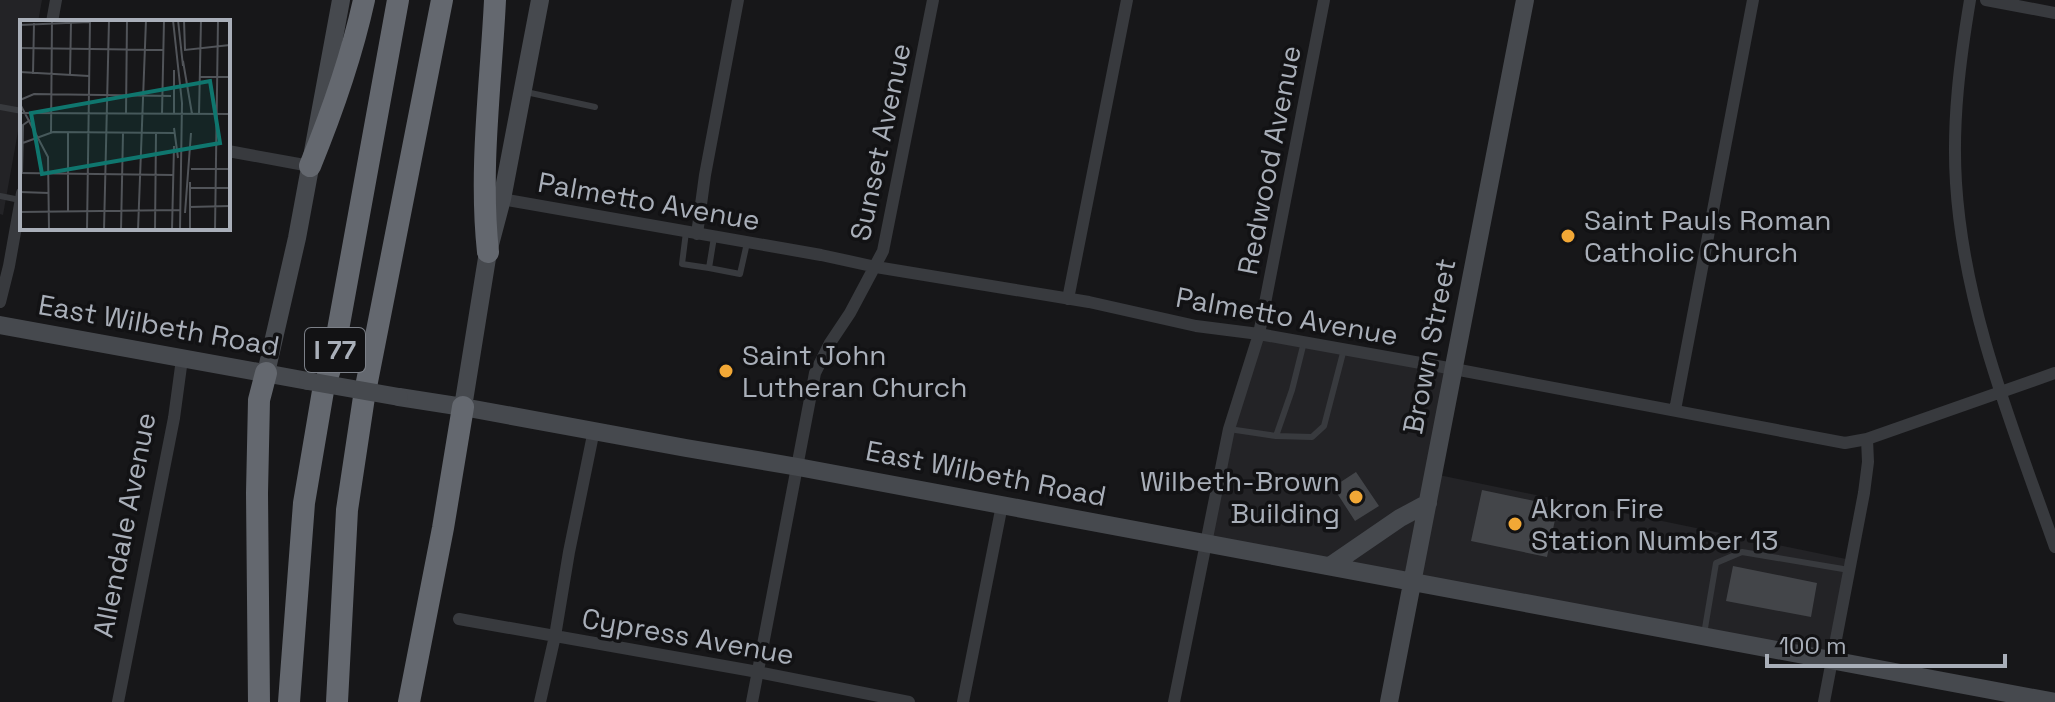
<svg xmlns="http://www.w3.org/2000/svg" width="2055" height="702" font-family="'Space Grotesk',sans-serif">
<rect width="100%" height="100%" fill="#171719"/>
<path fill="#232326" d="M0,0h42l-4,22h-16v87l-19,106 -3,-1z
M1259,334l195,35 -20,105 417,86 -19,100 -628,-117z"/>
<path fill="#434549" d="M1356,472l23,34 -24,15 -22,-34z
M1482,490l76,16 -11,51 -76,-16z
M1733,566l84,17 -6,34 -85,-16z"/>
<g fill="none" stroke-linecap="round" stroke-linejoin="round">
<path stroke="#383a3e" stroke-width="6" d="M526,92l69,15
M0,107l22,4
M0,196l20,4
M686,232l-4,32 27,4
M714,237l-5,31 31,6 7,-31
M1229,429l47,7 36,1 12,-11 20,-77
M1276,436l16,-46 12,-48
M1704,634l12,-71 26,-11 107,18"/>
<path stroke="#383a3e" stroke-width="12" d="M1970,0c-10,60 -18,121 -14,183 8,127 57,245 99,364
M1986,0l69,13
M52,22l4,-22
M228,151l82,15
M502,199l319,56 55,12 213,35 107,24 63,8 195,35 391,74 22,-4 188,-66
M697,234l8,-59 33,-175
M1068,299l59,-299
M0,302l9,-36 13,-73
M1675,410l78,-410
M459,619l299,53 151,30
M118,702l56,-284 8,-59
M540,702l15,-66 14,-84 25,-122
M752,702l63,-329 15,-30 20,-30 33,-62 50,-251
M963,702l39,-197
M1174,702l55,-273 30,-95 65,-334
M1824,702l40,-209 4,-31 -1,-23"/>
<path stroke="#46494e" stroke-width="18" d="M0,325l308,56
M266,373l31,-135 44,-238
M399,397l64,10 223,41 112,19 1257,235
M463,407l25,-155 14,-53 38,-199
M1330,566l70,-48 28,-15
M1389,702l136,-702"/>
<path stroke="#64686f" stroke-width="22" d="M310,166c23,-56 41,-107 54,-166
M488,252c-9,-83 3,-169 7,-252
M259,702l-2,-209 2,-93 7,-27
M289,702l15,-199 19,-112 9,-28 66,-363
M337,702l10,-192 17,-113 78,-397
M409,702l34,-174 20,-121"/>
<path stroke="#46494e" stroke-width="18" d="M308,381l91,16"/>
</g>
<g fill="#f2a836" stroke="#121214" stroke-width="3">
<circle cx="1568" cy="236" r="8"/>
<circle cx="726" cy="371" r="8"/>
<circle cx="1356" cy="497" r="8"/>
<circle cx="1515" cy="524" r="8"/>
</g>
<g text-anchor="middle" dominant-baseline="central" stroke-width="7" stroke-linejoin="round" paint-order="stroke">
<rect fill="#121214" stroke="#7c8088" stroke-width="2" x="305" y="328" width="60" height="44" rx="6"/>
<g font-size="26" font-weight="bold" fill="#a9afb9">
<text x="335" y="350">I 77</text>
</g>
<g font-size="28" fill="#a9afb9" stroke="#121214">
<text transform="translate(880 142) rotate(-78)">Sunset Avenue</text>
<text transform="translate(1269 160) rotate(-79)">Redwood Avenue</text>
<text transform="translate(649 201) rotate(10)">Palmetto Avenue</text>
<text transform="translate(1287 316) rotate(10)">Palmetto Avenue</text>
<text transform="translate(159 325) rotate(10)">East Wilbeth Road</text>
<text transform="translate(1429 346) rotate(-79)">Brown Street</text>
<text transform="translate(986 473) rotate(11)">East Wilbeth Road</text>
<text transform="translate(124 525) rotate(-79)">Allendale Avenue</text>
<text transform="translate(688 636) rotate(10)">Cypress Avenue</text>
</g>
<g font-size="28" fill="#a9afb9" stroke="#121214" text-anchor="start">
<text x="1584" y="220">Saint Pauls Roman<tspan x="1584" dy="32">Catholic Church</tspan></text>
<text x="742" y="355">Saint John<tspan x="742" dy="32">Lutheran Church</tspan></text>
<text x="1340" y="481" text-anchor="end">Wilbeth-Brown<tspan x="1340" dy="32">Building</tspan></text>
<text x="1531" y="508">Akron Fire<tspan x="1531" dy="32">Station Number 13</tspan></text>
</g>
</g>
<g transform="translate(20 20)">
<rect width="210" height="210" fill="#171719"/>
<path fill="none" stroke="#515459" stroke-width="2" d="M153,0l9,83 -2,127M158,0l5,46M164,0l1,30 45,-5M0,5l69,-3M0,28l143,2M163,41l9,53M0,52l69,4M13,54l1,-51M50,56l1,-54M180,57h30M0,80l14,-6 137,2M0,84l28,53 1,73M0,93l210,1M106,94l1,-94M142,94l2,-94M154,94v-44M179,94l2,-94M154,108l4,30M31,113l1,-113M0,124l33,-12 121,1M171,149h39M0,153l153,2M2,153l1,-48 7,-5M170,168h40M0,172l29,1M169,187l41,-1M0,192l161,-2M48,192v-79M165,193l6,-80M0,209h67M67,210l3,-210M84,210l5,-210M101,210l2,-97M118,210l8,-210M135,210l1,-97M152,210l2,-84M170,210v-48M195,210l3,-210"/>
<path fill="#0f766e" fill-opacity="0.15" stroke="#0f766e" stroke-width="4" d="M190,61l10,62 -178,31 -11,-61z"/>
<rect width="210" height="210" fill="none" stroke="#a9afb9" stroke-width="4"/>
</g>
<path d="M1767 654v12h238v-12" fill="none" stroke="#a9afb9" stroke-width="4"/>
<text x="1779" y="654" font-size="24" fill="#a9afb9" stroke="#121214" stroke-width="6" paint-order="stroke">100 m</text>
</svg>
